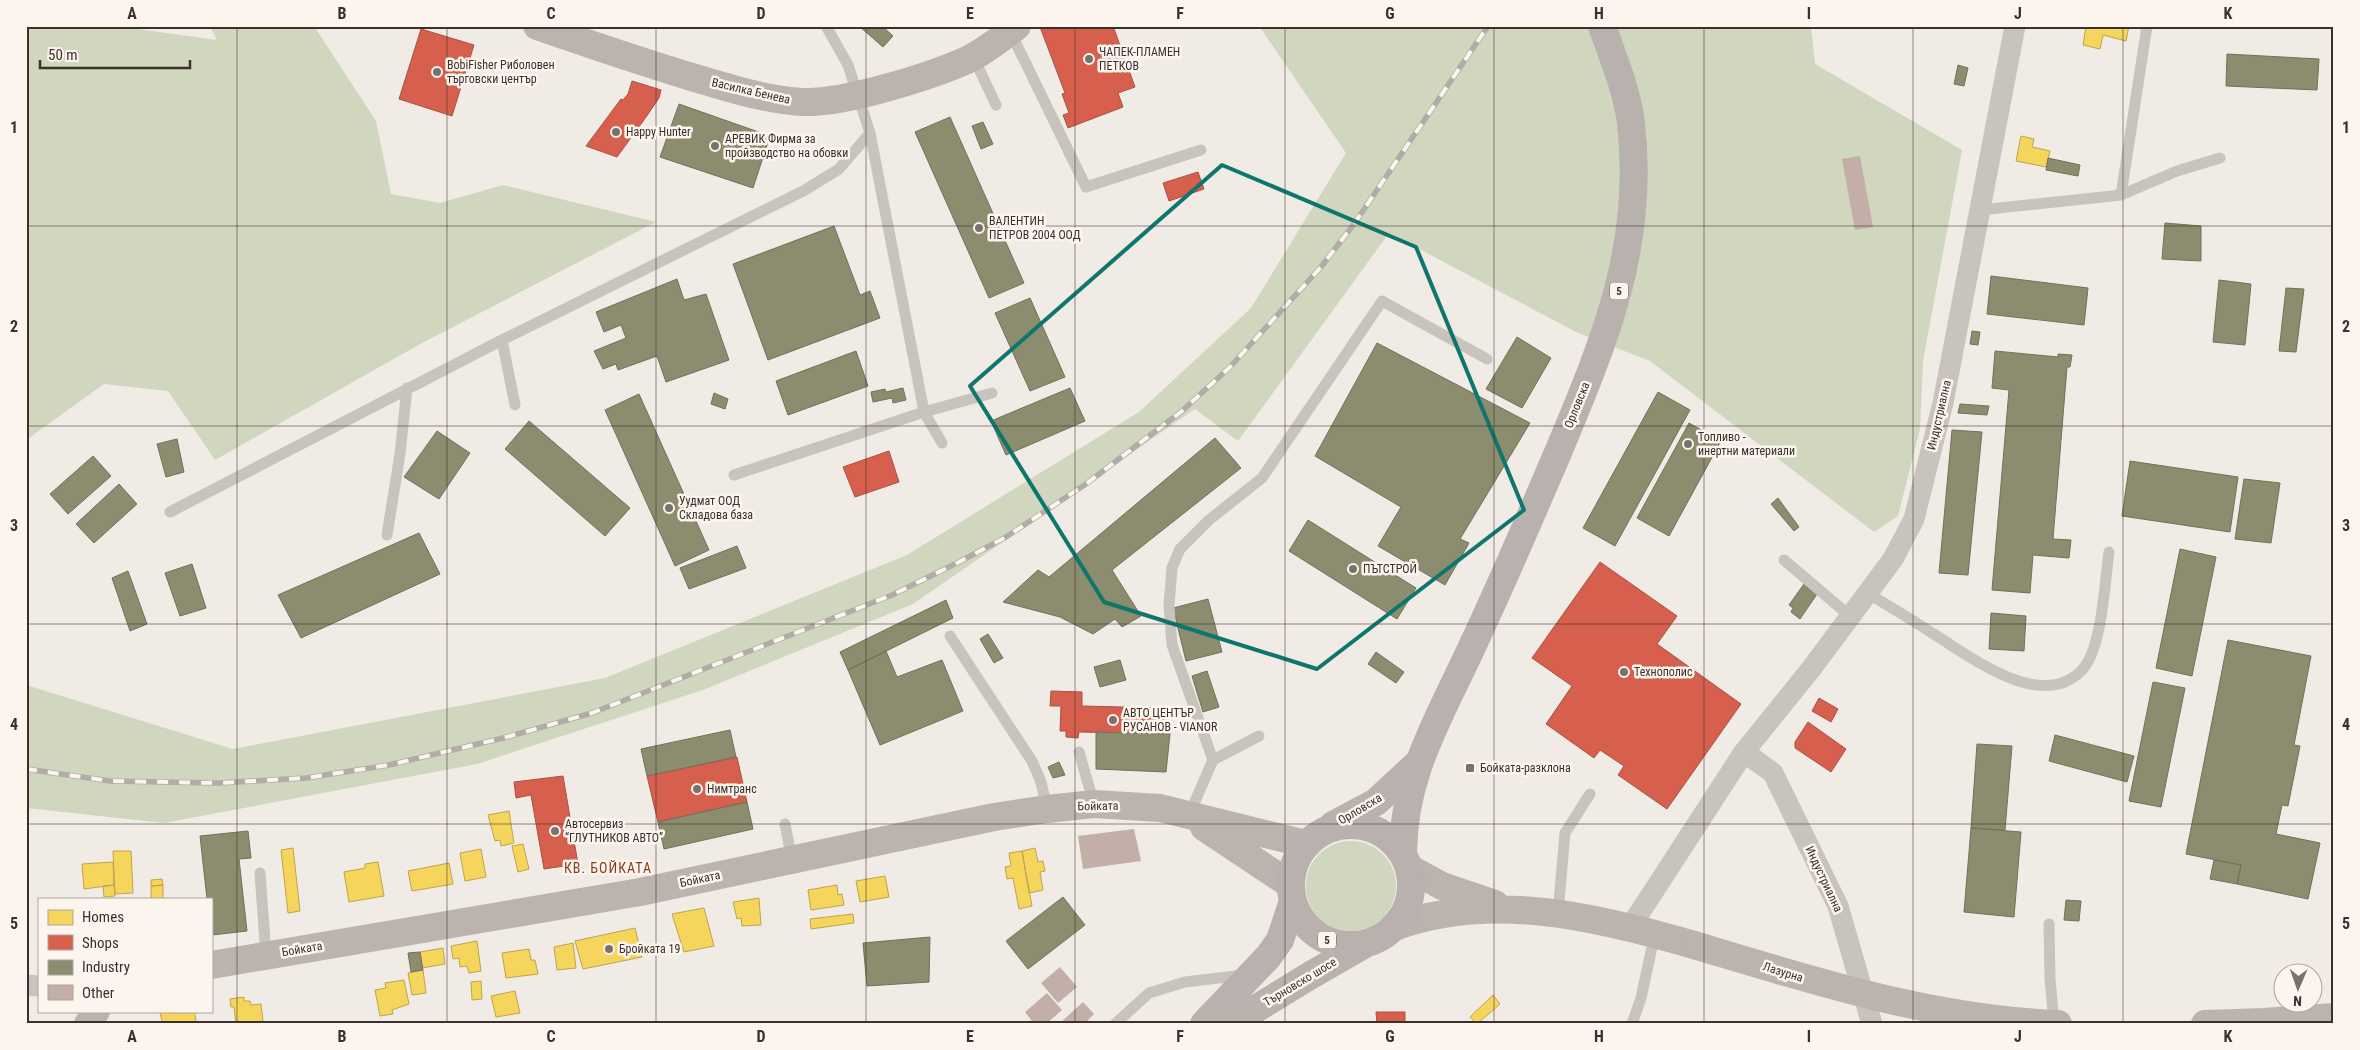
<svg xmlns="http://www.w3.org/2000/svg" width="2360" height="1050" font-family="'Roboto Condensed',sans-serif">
<rect width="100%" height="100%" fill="#f0ebe5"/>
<path fill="#d1d6bf" d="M26,26h90l101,14 -7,-14h104l62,95 15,73 49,9 63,-18 153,37 -234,121 -207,117 -47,-69 -64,-7 -78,56z
M1259,26h552l4,38 147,86 -39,211 -3,68 -22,87 -24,16 -224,-171 -74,-29 -187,-99 -151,208 -43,-32 -282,195 -210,86 -226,74 -313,59 -138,-15v-123l207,64 372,-71 302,-123 232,-143 112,-104 95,-155z
M1306 886a45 45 0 1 1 90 0a45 45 0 1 1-90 0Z"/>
<path fill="#f6d55c" stroke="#bea44d" d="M2086,26h43l-3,15 -23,-6 -3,14 -17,-4z
M2021,136l13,3 -2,8 18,4 -4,16 -30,-6z
M509,811l5,32 -13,3 -1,-6 -5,1 -7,-26z
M523,844l6,25 -11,3 -6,-26z
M293,848l7,63 -12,2 -7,-63z
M1035,848l3,14 5,-1 2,10 -5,1 3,18 -14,3 -7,-42z
M481,849l5,28 -21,4 -5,-28z
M113,851h18l2,42 -18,1z
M1022,851l10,55 -13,3 -6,-31 -6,1 -2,-12 6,-1 -2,-13z
M113,862l1,23 -30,4 -2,-25z
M378,862l6,34 -35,6 -5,-30 21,-4v-4z
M449,863l4,21 -41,7 -4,-20z
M885,876l4,21 -29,5 -4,-21z
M162,879l1,6 -12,1v-6z
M114,885l1,11 -11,1 -1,-11z
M163,885v14h-12v-13z
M837,885l1,10 4,-1 2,11 -33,5 -3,-20z
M759,898l2,27 -19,1 -1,-8 -4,1 -4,-17z
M704,908l10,38 -30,6 -12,-38z
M853,914l1,9 -43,6 -1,-10z
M635,928l7,29 -59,12 -8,-28z
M477,941l4,30 -12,2 -2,-7 -7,1 -1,-9 -6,1 -2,-13z
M573,943l3,25 -19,2 -3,-23z
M443,948l2,16 -23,4 -2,-16z
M529,949l2,11h4l3,14 -32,4 -4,-25z
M423,970l3,23 -14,2 -4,-22z
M404,980l5,24 -17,6 1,4 -13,2 -5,-26 11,-2 -1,-5z
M481,981l1,18 -10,1 -1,-18z
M515,991l5,22 -24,4 -5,-21z
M1493,995l7,9 -23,20 -7,-7z
M244,997v4h6l1,4 10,-1 2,18 -27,2 -2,-17h-3l-1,-8z
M168,1011h26l3,13h-34l-3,-11z"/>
<path fill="#d6604d" stroke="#a85243" d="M1077,26l1,3 8,-3h27l22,61 -17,6 5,14 -55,21 -5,-13 6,-2 -7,-19 3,-1 -25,-66z
M421,29l53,16 -22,71 -53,-17z
M632,81l29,9 -2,8 -13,19 -29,40 -31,-11 35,-47 2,1 5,-6z
M1198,172l6,17 -35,12 -6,-18z
M889,451l10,31 -44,15 -12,-30z
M1600,562l77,54 -20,28 84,60 -74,105 -49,-34 6,-9 -24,-16 -6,8 -48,-34 26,-38 -40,-28z
M1051,691l31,1v14l80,2 8,26 -91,-2 -1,6 -12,-1v-6h-6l1,-25h-11z
M1819,698l19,11 -7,13 -19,-11z
M1808,722l38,27 -15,23 -36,-24v-6z
M737,757l10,45 -89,20 -11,-46z
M563,776l15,88 -34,5 -13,-74 -15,3 -2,-16z
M1376,1012h29v12h-28z"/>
<path fill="#8c8c6e" stroke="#74705a" d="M859,26h23l11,10 -10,11z
M2227,54l92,5 -2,31 -91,-4z
M1958,65l10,3 -4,18 -10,-2z
M679,104l91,32 -17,52 -93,-31z
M950,117l74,166 -35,15 -74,-166z
M983,122l10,22 -12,5 -9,-23z
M2048,158l32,7 -2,11 -32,-6z
M2165,223l36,3v35l-39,-2z
M834,226l26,69 10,-4 10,27 -112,42 -35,-96z
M1991,276l97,12 -4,37 -97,-11z
M677,279l7,21 22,-6 23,66 -63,22 -9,-26 -39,14 -2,-6 -13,5 -9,-18 32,-13 -5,-13 -17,7 -8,-20z
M2219,280l32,4 -6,61 -32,-3z
M2286,288l18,1 -8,63 -17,-1z
M1030,298l35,79 -35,14 -35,-78z
M1972,331l8,1 -2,13 -8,-1z
M1517,337l34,21 -29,50 -36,-19z
M1377,343l153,80 -70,116 9,4 -24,42 -67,-39 23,-39 -86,-51z
M856,351l12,35 -80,29 -12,-34z
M1995,351l63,6v-3l14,1 -2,12h-3l-14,172 18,1 -2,18 -36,-3 -3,38 -38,-3 17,-200 -17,-2z
M903,388l3,12 -13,3 -1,-5 -19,4 -2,-10 14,-3 1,3z
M1070,388l15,33 -79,34 -15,-34z
M1658,392l32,18 -75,136 -32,-18z
M714,393l14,6 -3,10 -14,-5z
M639,394l70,156 -34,16 -70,-156z
M1960,404l29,2 -2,9 -29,-2z
M529,421l101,87 -25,28 -100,-87z
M1689,423l32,18 -52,95 -32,-18z
M1952,430l30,2 -14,143 -29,-2z
M437,431l33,22 -31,46 -35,-22z
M1215,438l26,30 -129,102 29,46 -19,11 -7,-8 -22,15 -33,-17 -57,-15 35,-32 11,7z
M177,439l7,33 -18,5 -9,-33z
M93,456l18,20 -43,38 -18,-20z
M2130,461l108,16 -8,55 -108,-16z
M2244,479l36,4 -9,60 -36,-4z
M119,484l18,20 -43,39 -18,-19z
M1778,498l21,29 -5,4 -23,-27z
M1308,520l108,68 -19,31 -108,-68z
M419,533l21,41 -139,64 -23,-43z
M737,546l9,22 -57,21 -9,-21z
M2180,549l36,8 -24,119 -36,-8z
M192,564l14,44 -26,8 -15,-43z
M128,571l19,53 -17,7 -18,-53z
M1804,584l13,10 -17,25 -9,-7 2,-4 -4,-3z
M1208,599l14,53 -36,9 -13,-53z
M946,600l7,18 -105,52 -8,-18z
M1991,613l35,3 -2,35 -35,-2z
M988,634l15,24 -9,5 -14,-24z
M2228,640l83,16 -17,89 6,1 -12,60 -6,-1 -6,29 44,9 -12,56 -71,-15 4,-19 -55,-11z
M886,651l11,26 45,-17 21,51 -83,34 -32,-75z
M1376,652l28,20 -8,11 -28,-19z
M1120,660l6,20 -26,7 -6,-20z
M1207,671l12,36 -16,5 -11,-36z
M2153,682l32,6 -24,119 -32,-6z
M730,730l6,27 -89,19 -6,-27z
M1096,732l74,2 -4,38 -70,-3z
M2055,735l79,21 -7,26 -78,-21z
M1977,744l35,2 -7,84 -34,-2z
M1059,762l6,13 -12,3 -5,-11z
M747,802l6,27 -89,20 -6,-27z
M1971,828l50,4 -7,85 -50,-5z
M248,831l3,27 -12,1 8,72 -35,4 -1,-36h-4l-7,-63z
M2214,860l27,5 -4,19 -27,-5z
M1063,897l22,28 -57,44 -22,-28z
M2066,900l15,1 -2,20 -15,-1z
M930,937l-1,45 -62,4 -4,-43z
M420,952l3,18 -12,2 -3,-19z"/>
<path fill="#c3afa7" d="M1860,156l13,71 -18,3 -13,-71z
M1134,829l7,32 -58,8 -5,-33z
M1060,967l17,20 -19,16 -17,-20z
M1047,993l15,17 -16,14h-12l-9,-12z
M1083,1002l11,12 -10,10h-25z"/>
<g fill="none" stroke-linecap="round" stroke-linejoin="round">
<path stroke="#c9c3be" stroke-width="11" d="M826,26l22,39 22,68 54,279 18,31
M1010,31l76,156 115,-37
M973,56l23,49
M2121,195l26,-169
M1980,210l141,-15 56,-24 43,-13
M502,340l13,65
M734,475l190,-63 68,-19
M170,512l332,-172 303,-150 34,-21 31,-36
M387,535l13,-81 7,-66
M1784,560l66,56
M1867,593c22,13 44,26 65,40 38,23 109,80 150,37 20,-20 23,-90 27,-118
M950,636l82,125 9,21 6,27
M1079,752l15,52
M1213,760l46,-24
M1189,815l24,-55 -41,-115 -3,-39 3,-38 8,-19 29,-29 53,-42 120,-177 105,58
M785,824l7,36
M260,873l6,82
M1558,913l7,-80 25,-39
M2049,924l1,55 4,45
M1115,1024l34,-31 36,-11 59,-7
M1632,1024l9,-26 14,-65"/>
<path stroke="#c9c3be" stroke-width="21" d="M1744,752l29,21 65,133 34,118
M1631,926l113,-174 67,-83 82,-110 21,-40 29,-116 72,-377
M26,985l13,1"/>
<path stroke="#bab3ae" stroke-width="28" d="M537,26c52,18 105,36 158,52 35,10 71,22 107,24 40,2 127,-25 165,-42 17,-8 35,-22 50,-34
M1204,827l87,58
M1409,868l33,18 53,18
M1394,927c97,-36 204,-10 300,18
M211,965l429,-73 354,-75 53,-8 47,-5 66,4 146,36
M88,1024l8,-13
M2205,1024l59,-2 70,-5"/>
<path stroke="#b8b1ad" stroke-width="28" d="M1333,825l43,-23 41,-38
M1291 885a60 60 0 1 1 120 0a60 60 0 1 1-120 0Z
M1403,854c0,-78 35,-134 67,-203 31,-66 60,-133 89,-201 46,-110 86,-204 72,-327 -4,-32 -18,-66 -29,-97
M1204,1024l64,-67 12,-17 13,-39
M1231,1024l80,-49 54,-31"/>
<g stroke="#b1aca8" stroke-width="5.5">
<path id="rail" d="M26,769l84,12 109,2 87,-5 83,-13 114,-27 89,-25 300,-118 67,-33 47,-25 80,-53 96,-73 48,-44 91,-100 33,-43 134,-198"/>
</g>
<use href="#rail" stroke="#fbf5ee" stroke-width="4" stroke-dasharray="11" stroke-linecap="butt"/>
<path stroke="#bab3ae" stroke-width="28" d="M1694,945c120,36 238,74 364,79"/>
</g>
<path fill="none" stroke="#0f766e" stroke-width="4" stroke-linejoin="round" d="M1222,165l194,82 108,263 -207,159 -213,-67 -134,-216z"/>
<path fill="none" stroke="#3b302b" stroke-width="1" stroke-opacity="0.55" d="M237,26v998M447,26v998M656,26v998M866,26v998M1075,26v998M1285,26v998M1494,26v998M1704,26v998M1913,26v998M2123,26v998M26,226h2308M26,426h2308M26,624h2308M26,824h2308"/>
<g fill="#7a716c" stroke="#fbf5ee" stroke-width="2">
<circle cx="1089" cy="59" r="5"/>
<circle cx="437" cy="72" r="5"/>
<circle cx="616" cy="132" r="5"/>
<circle cx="715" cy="146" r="5"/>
<circle cx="979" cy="228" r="5"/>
<circle cx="1688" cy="444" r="5"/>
<circle cx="669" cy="508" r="5"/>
<circle cx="1353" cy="569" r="5"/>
<circle cx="1624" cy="672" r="5"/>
<circle cx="1113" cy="720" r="5"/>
<rect x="1465" y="763" width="10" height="10" rx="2.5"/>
<circle cx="697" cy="789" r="5"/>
<circle cx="555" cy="831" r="5"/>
<circle cx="609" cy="949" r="5"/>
</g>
<g text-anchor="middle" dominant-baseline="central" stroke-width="5" stroke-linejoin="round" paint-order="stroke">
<g fill="#fbf5ee" stroke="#756b66" stroke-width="1">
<rect x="1610" y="282.5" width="18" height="17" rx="4"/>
<rect x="1318" y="931.5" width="18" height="17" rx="4"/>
</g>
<g font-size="11" font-weight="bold" fill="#3b302b">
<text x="1619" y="291">5</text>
<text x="1327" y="940">5</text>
</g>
<g font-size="12" fill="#3b302b" stroke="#fbf5ee" text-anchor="start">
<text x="1099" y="52">ЧАПЕК-ПЛАМЕН<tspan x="1099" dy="14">ПЕТКОВ</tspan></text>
<text x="447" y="65">BobiFisher Риболовен<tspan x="447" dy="14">търговски център</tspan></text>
<text x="626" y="132">Happy Hunter</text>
<text x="725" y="139">АРЕВИК Фирма за<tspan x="725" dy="14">пройзводство на обовки</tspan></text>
<text x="989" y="221">ВАЛЕНТИН<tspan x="989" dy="14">ПЕТРОВ 2004 ООД</tspan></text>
<text x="1698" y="437">Топливо -<tspan x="1698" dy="14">инертни материали</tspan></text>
<text x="679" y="501">Уудмат ООД<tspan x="679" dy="14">Складова база</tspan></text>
<text x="1363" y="569">ПЪТСТРОЙ</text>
<text x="1634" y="672">Технополис</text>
<text x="1123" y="713">АВТО ЦЕНТЪР<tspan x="1123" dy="14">РУСАНОВ - VIANOR</tspan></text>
<text x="1480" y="768">Бойката-разклона</text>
<text x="707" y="789">Нимтранс</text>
<text x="565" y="824">Автосервиз<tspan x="565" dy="14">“ГЛУТНИКОВ АВТО”</tspan></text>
<text x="619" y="949">Бройката 19</text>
</g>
<g font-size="12" fill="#3b302b" stroke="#fbf5ee">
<text transform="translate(751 91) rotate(13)">Василка Бенева</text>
<text transform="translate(1577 405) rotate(-68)">Орловска</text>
<text transform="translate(1939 415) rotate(-77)">Индустриална</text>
<text transform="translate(1098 806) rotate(-1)">Бойката</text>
<text transform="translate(1360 809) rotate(-31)">Орловска</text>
<text transform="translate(700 879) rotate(-12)">Бойката</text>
<text transform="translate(1824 879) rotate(65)">Индустриална</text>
<text transform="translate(302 949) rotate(-10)">Бойката</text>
<text transform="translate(1783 972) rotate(17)">Лазурна</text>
<text transform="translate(1300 982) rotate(-31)">Търновско шосе</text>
</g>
<g font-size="14" letter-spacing="1" fill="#8c3b22" stroke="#fbf5ee">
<text x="608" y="868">КВ. БОЙКАТА</text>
</g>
</g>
<rect width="2360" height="1050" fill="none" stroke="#fbf5ee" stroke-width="55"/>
<rect x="38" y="898" width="175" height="115" fill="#fbf5ee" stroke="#aea6a0"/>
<rect x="48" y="910" width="25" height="15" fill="#f6d55c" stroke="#aea6a0"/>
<text x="82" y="922" font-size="15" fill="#3b302b">Homes</text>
<rect x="48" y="935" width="25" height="15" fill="#d6604d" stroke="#aea6a0"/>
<text x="82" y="948" font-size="15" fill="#3b302b">Shops</text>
<rect x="48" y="960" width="25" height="15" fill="#8c8c6e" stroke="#aea6a0"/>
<text x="82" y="972" font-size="15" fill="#3b302b">Industry</text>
<rect x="48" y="985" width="25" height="15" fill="#c3afa7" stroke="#aea6a0"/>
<text x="82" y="998" font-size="15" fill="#3b302b">Other</text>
<g transform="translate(2298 988) rotate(182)"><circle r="24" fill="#fbf5ee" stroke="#aea6a0"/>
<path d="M0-4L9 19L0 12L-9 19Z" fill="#7a716c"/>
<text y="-8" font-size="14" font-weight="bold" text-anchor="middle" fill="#3b302b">N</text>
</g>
<path d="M40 60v8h150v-8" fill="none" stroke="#3b302b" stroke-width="2.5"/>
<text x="48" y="60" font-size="15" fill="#3b302b" stroke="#fbf5ee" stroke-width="4" paint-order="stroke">50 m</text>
<rect x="28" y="28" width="2304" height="994" fill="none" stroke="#3b302b" stroke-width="2"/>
<g font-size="16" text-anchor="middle" font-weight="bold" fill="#3b302b">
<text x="132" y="19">A</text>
<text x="342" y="19">B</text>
<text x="551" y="19">C</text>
<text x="761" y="19">D</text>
<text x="970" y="19">E</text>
<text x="1180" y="19">F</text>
<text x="1390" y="19">G</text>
<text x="1599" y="19">H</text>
<text x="1809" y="19">I</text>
<text x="2018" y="19">J</text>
<text x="2228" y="19">K</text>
<text x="14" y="133">1</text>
<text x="2346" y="133">1</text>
<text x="14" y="332">2</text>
<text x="2346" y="332">2</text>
<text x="14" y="531">3</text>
<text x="2346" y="531">3</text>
<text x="14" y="730">4</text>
<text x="2346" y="730">4</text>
<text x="14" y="929">5</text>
<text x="2346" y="929">5</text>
<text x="132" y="1042">A</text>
<text x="342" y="1042">B</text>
<text x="551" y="1042">C</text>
<text x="761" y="1042">D</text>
<text x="970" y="1042">E</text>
<text x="1180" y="1042">F</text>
<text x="1390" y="1042">G</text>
<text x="1599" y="1042">H</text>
<text x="1809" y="1042">I</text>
<text x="2018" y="1042">J</text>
<text x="2228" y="1042">K</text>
</g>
</svg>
